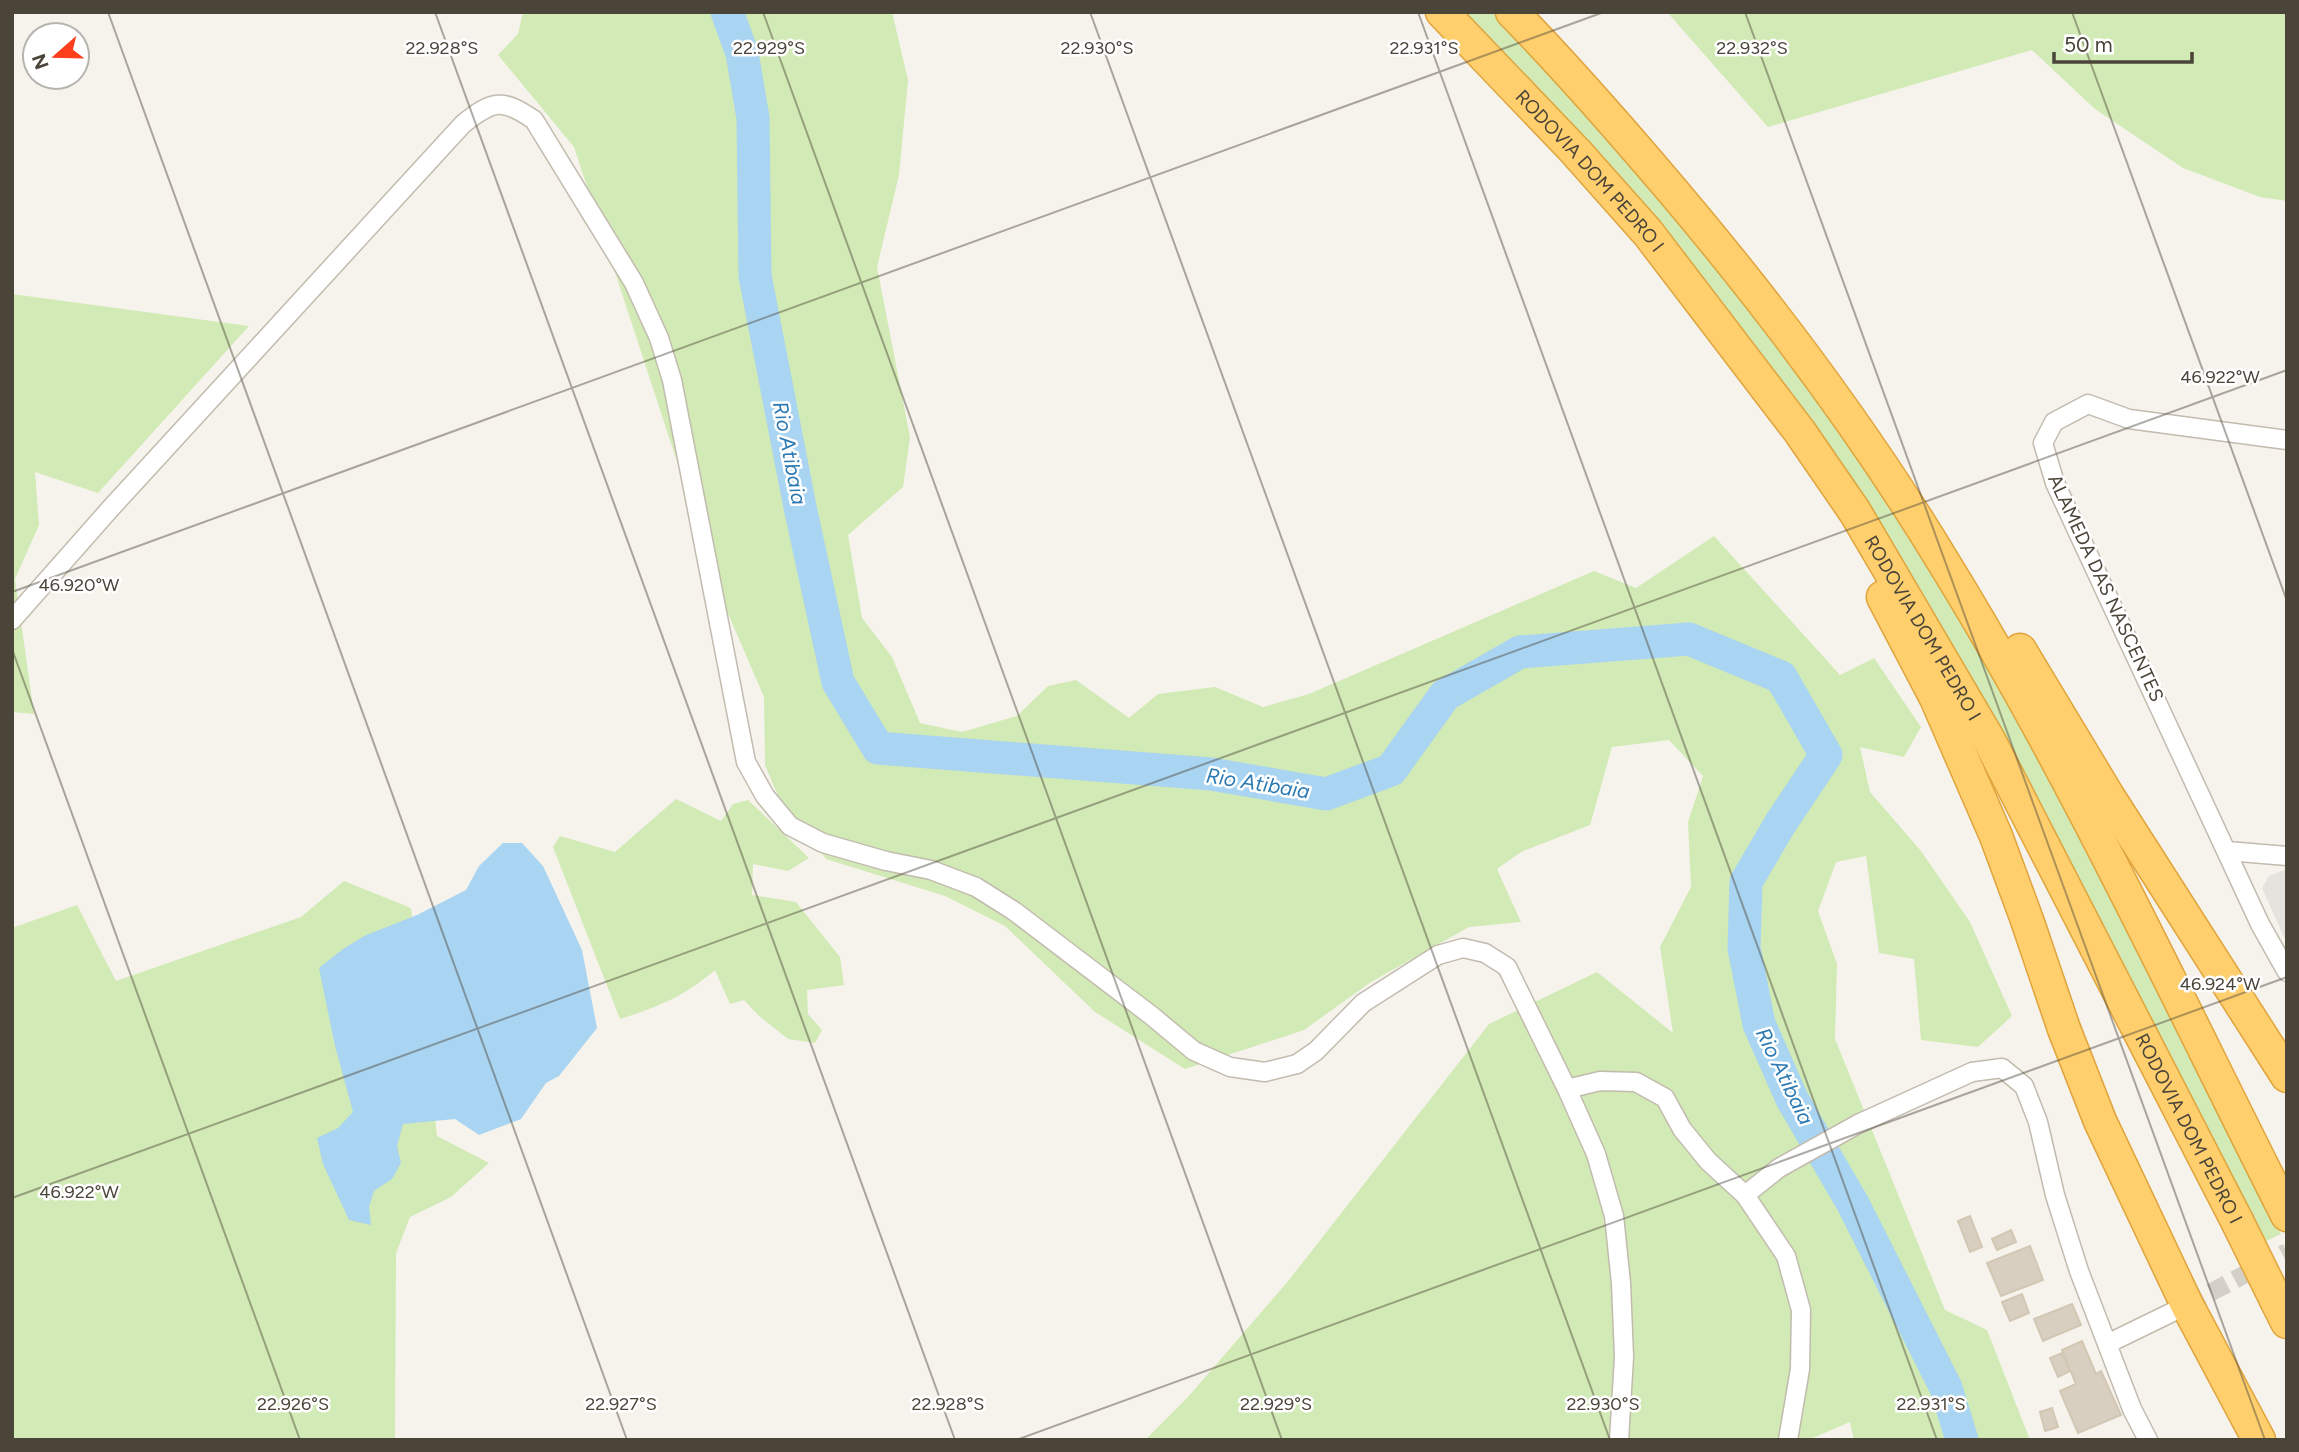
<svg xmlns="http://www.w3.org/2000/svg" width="2299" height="1452" font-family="Figtree,sans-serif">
<rect width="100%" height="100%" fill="#f6f3ec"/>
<path fill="#e6e2dd" d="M2287,869v75l-25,-56 7,-12z"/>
<path fill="#d2eab5" d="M523,12h369l16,68 -9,95 -22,92 33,170 -7,50 -55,48 14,83 30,39 28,66 42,9 55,-16 31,-30 28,-6 53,38 29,-24 57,-7 48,20 46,-13 285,-123 42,17 78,-52 126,139 34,-17 47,69 -17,30 -44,-10 10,45 51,59 49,71 42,94 -34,31 -57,-7 -7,-81 -35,-6 -13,-97 -30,6 -18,49 19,53 -2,75 110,271 42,20 43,110h-176l-4,-18 -42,18h-663l43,-43 101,-117 200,-256 108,-52 76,61 -13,-86 31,-60 -3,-65 15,-46 -34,-36 -57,7 -22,78 -69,27 -24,17 24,53 -52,5 -98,55 -67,48 -119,39 -90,-57 -90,-86 -60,-30 -119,-37 -45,-56 -16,-38 -1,-68 -41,-95 -149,-455 -76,-92 20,-21z
M1460,12h37l153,164 194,254 167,267 238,468 32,69 -17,8c-123,-241 -241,-484 -383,-714z
M1667,12h620v189l-27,-4 -77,-29 -88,-59 -63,-59 -264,77z
M12,294l237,32 -151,167 -63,-21 4,53 -24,54 19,135 -22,-2z
M676,799l45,22 12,-17 15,-4 61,58 -21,13 -35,-7 -1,31 44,7 44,55 4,28 -37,5 1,24 14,16 -7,13 -27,-4 -30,-24 -14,-15 -14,4 -15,-34c-32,27 -55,36 -95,49l-67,-172 7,-11 55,16z
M344,881l67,27 26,228 52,27 -38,34 -41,20 -14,36 -1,187h-383v-512l65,-23 39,76 185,-64z"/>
<path fill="#a9d4f2" d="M503,843h19l21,23 39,84 15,78 -38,48 -13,7 -25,36 -42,16 -24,-16 -52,5 -6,22 4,17 -9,16 -18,12 -5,16 2,18 -22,-5 -26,-56 -6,-26 21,-10 15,-16 -18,-66 -16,-78 24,-19 21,-13 53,-21 49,-25 13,-24z"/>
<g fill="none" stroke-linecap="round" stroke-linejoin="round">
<path stroke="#a9d4f2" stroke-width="33" d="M727,12l15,41 11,65 2,158 45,231 38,175 40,66 333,26 115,20 65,-24 54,-75 75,-43 169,-13 92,38 45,78 -46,69 -34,58 -2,66 15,76 33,75 61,105 93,184 16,52"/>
</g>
<path fill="#d8cfc1" stroke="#d3c7b4" stroke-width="2" d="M1970,1216l12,31 -12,5 -12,-31z
M2011,1230l5,12 -19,8 -5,-11z
M2030,1246l13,34 -42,16 -14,-33z
M2022,1294l7,19 -19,8 -8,-19z
M2072,1304l9,21 -38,16 -9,-22z
M2082,1341l14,33 5,-3 20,44 -43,18 -18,-42 16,-7 -14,-34z
M2062,1353l8,18 -12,6 -8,-19z
M2052,1408l6,19 -13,4 -5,-19z"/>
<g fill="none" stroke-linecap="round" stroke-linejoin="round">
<path stroke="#d4d0c8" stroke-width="18" stroke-dasharray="18 9" stroke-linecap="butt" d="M2187,1305l100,-53"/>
<g stroke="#c2bbae" stroke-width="21">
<path id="minor" d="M2287,440l-158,-21 -41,-15 -34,18 -11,21 12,40 205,441 27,48
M12,620l98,-111 353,-385c30,-24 39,-26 71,-4l100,163 25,55 13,42 74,382 19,34 25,30 33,17 63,18 45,9 45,17 38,24 138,105 42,35 36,16 35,5 32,-8 19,-13 47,-48 75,-48 25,-7 22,5 22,14 60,122 29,65 18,62 7,67 3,74 -5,83
M2227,851l60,5
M1567,1089l33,-8 36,1 29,16 17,31 26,32 37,34 41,61 15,54 -1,59 -12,71
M1745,1195l34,-27 79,-44 114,-52 30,-4 22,18 14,36 17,73 24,76 53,138 16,31
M2107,1344l80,-39"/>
</g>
<g stroke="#e0a43c" stroke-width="35">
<g id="motorway">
<path id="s1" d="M1442,12l134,140 72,81 152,199 55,80 134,228 248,481"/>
<path d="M1512,12c56,57 108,117 159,177 100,118 193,242 273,374 129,209 232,433 343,652"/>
<path d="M1883,597l53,101 60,138 31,84 37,109 36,92 87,184 72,135"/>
<path d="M2020,650l88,146 179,280"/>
<path d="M2277,1302l10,20"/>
</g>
</g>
<use href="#minor" stroke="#fff" stroke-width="18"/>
<use href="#motorway" stroke="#ffcf6e" stroke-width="32"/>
<g stroke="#e0a43c" stroke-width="35" stroke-linecap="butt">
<path id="motorway-bridge" d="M2237,1221l40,81"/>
</g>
<use href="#motorway-bridge" stroke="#ffcf6e" stroke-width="32"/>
</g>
<path fill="none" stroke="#4b4439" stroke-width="2" stroke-opacity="0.45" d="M108,12l519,1428M435,12l520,1428M763,12l519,1428M1090,12l520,1428M1418,12l519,1428M1745,12l520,1428M2072,12l215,589M12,592l1592,-580M12,649l288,791M12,1198l2275,-828M1016,1440l1271,-463"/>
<g text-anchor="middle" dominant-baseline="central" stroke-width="5" stroke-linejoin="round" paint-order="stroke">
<g font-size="19" fill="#4b4439" stroke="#fff">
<text stroke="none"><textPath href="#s1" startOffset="217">RODOVIA DOM PEDRO I</textPath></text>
<text transform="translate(2106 588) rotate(65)">ALAMEDA DAS NASCENTES</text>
<text stroke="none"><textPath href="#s1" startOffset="784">RODOVIA DOM PEDRO I</textPath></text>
<text stroke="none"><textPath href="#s1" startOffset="1351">RODOVIA DOM PEDRO I</textPath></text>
</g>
<g font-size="21" font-style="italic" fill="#2e7ab2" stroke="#fff">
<text transform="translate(790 453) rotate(79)">Rio Atibaia</text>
<text transform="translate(1258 783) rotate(9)">Rio Atibaia</text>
<text transform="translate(1785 1076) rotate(64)">Rio Atibaia</text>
</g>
</g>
<g font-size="18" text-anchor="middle" fill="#4b4439" stroke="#fff" stroke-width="5" stroke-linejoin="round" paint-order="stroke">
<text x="442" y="54">22.928°S</text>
<text x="769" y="54">22.929°S</text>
<text x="1097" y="54">22.930°S</text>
<text x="1424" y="54">22.931°S</text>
<text x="1752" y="54">22.932°S</text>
<text x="2220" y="383">46.922°W</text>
<text x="79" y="591">46.920°W</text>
<text x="2220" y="990">46.924°W</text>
<text x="79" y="1198">46.922°W</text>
<text x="293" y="1410">22.926°S</text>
<text x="621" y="1410">22.927°S</text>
<text x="948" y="1410">22.928°S</text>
<text x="1276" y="1410">22.929°S</text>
<text x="1603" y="1410">22.930°S</text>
<text x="1931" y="1410">22.931°S</text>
</g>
<rect width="2299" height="1452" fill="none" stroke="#4b4439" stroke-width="28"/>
<g transform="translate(56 56) rotate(250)"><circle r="33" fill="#ffffff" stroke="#b7b4b0" stroke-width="2"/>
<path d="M0-5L12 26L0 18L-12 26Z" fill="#fc3f1d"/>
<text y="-10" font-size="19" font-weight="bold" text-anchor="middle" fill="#4b4439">N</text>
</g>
<path d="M2054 52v10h138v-10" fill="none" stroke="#4b4439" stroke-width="3.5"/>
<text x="2064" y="52" font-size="21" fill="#4b4439" stroke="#ffffff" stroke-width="5" paint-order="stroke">50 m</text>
</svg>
